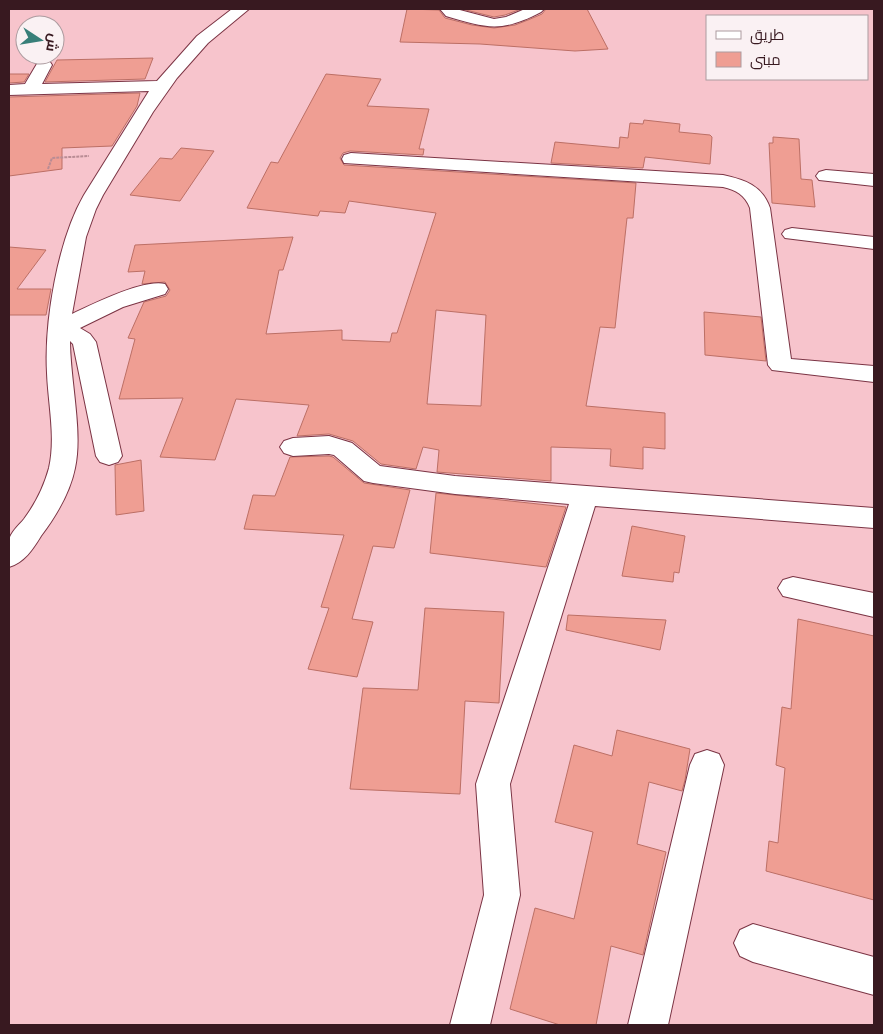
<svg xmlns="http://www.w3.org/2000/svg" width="883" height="1034" font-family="Lora,Cairo,serif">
<rect width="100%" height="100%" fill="#f7c4cc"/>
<path fill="#ef9e93" stroke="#bc6f65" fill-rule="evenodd" d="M407,9l32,1 6,8 27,7 22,3 21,-3 13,-5 14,-6 4,-5h41l21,40 -33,2 -95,-7 -80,-2z
M462,9h59l-16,6 -11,2z
M153,58l-8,21 -100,3 12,-22z
M9,74h20l-5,8 -15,1z
M326,74l55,5 -14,27 62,3 -10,40h5l-1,6 -73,-4 -7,2 -3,5 4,7 292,18 -3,35h-6l-12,110 -15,-1 -14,79 79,7v36l-22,-2v22l-33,-3 1,-17 -60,-2v34l-114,-9 2,-22 -16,-3 -7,22 -35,-5 -28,-23 -24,-7 -32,2 12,-31 -73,-6 -21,61 -55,-3 23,-59 -64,1 16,-60 -7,-1 16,-36 22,-6 4,-6 -5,-8 -23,2 3,-13 -17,1 7,-27 158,-8 -10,33h-4l-13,64 76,-4v10l48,2 2,-9h5l39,-120 -87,-12 -4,12 -25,-2 -2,5 -71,-8 24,-46 7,1zM436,310l50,5 -5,91 -54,-2z
M140,93l-3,13 -25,40 -50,2v21l-53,7v-79z
M644,120l36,4 -1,8 31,3 2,2 -2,27 -65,-7 -2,11 -92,-5 4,-21 64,6 1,-11 8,1 2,-15 13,1z
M773,137l26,2 2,40 11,1 3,27 -43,-4 -3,-60h4z
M181,148l33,3 -34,50 -50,-6 30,-37 12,1z
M9,247l37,3 -29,39h34l-5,26h-37z
M704,312l57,5 5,44 -61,-6z
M329,456l4,1 31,26 46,7 -16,58 -21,-2 -21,73 21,3 -16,55 -49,-8 21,-61 -8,-1 23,-72 -100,-6 9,-34 22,1 15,-39z
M141,460l3,51 -28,4 -1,-50z
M436,493l130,14 -20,60 -116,-14z
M632,526l53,10 -6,37 -5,-1 -1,10 -51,-6z
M425,608l79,4 -5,91 -34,-2 -5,93 -110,-5 13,-101 55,2z
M568,615l98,5 -6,30 -94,-20z
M798,619l76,17v264l-108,-29 3,-30 9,2 7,-75 -9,-3 6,-58 9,2z
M617,730l73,19 -5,31 -3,11 -33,-9 -12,62 29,8 -23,103 -32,-9 -15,79h-36l-50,-16 25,-101 39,11 19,-87 -38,-10 19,-77 38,11z"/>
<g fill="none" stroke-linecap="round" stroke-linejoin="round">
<g stroke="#7b3444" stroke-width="2">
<path id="minor" d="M232,9h17l-41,34 -31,35 -24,34 -50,83 -7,14 -10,28 -14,77c21,-10 71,-35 93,-30l3,5 -3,5 -42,13 -43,21 10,6 6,8 26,114 -4,6 -9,3 -9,-3 -4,-6 -23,-112 -3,-3c0,39 13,91 5,127 -5,25 -19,48 -34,68 -8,13 -17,27 -32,31 0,-8 -3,-24 1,-30 3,-7 10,-13 14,-18 12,-16 20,-33 25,-51 7,-31 -1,-65 -2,-95 -3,-52 11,-133 37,-178l65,-104 -140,4v-10l16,-1 13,-22h12l2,3 -10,19 115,-3 40,-45z
M440,9h16l38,10 12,-2 19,-8h19l-3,3c-40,21 -54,16 -95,4z
M351,153l372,22c22,5 39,10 47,33l21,151 83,7v16l-102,-12 -4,-5 -18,-157c-5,-13 -14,-18 -27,-21l-379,-24 -2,-4 2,-4z
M826,170l48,4v12l-55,-6 -3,-4 3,-4z
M792,228l82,9v12l-89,-11 -3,-4 3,-4z
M329,436l23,7 28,23 75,10 419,32v20l-279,-22 -85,278 10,111 -30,130h-40l34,-130 -8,-111 93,-280 -114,-10 -82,-11 -9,-2 -30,-26 -5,-1 -36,2 -9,-3 -4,-6 4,-6 9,-3z
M793,577l81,16v24l-91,-21 -5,-8 5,-8z
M707,750l12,4 5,11 -56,260h-40l62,-260 5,-11z
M753,924l121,33v38l-121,-33 -13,-6 -6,-13 6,-13z"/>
</g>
<path stroke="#b98c94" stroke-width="2" stroke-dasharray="3 1" stroke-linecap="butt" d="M48,169l4,-11 37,-2"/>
<use href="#minor" fill="#fff" fill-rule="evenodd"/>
</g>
<rect width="883" height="1034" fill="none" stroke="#381920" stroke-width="20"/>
<rect x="706" y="15" width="162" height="65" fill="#faf1f3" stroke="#ac9b9f"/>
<rect x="716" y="31" width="25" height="8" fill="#ffffff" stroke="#ac9b9f"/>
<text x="750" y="40" font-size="15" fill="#381920">طريق</text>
<rect x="716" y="52" width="25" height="15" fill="#ef9e93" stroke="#ac9b9f"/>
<text x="750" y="65" font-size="15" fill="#381920">مبنى</text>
<g transform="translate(40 40) rotate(102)"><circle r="24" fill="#faf1f3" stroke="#ac9b9f"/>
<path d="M0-4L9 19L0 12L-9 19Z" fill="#387f79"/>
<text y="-8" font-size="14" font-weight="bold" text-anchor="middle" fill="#381920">ش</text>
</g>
</svg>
